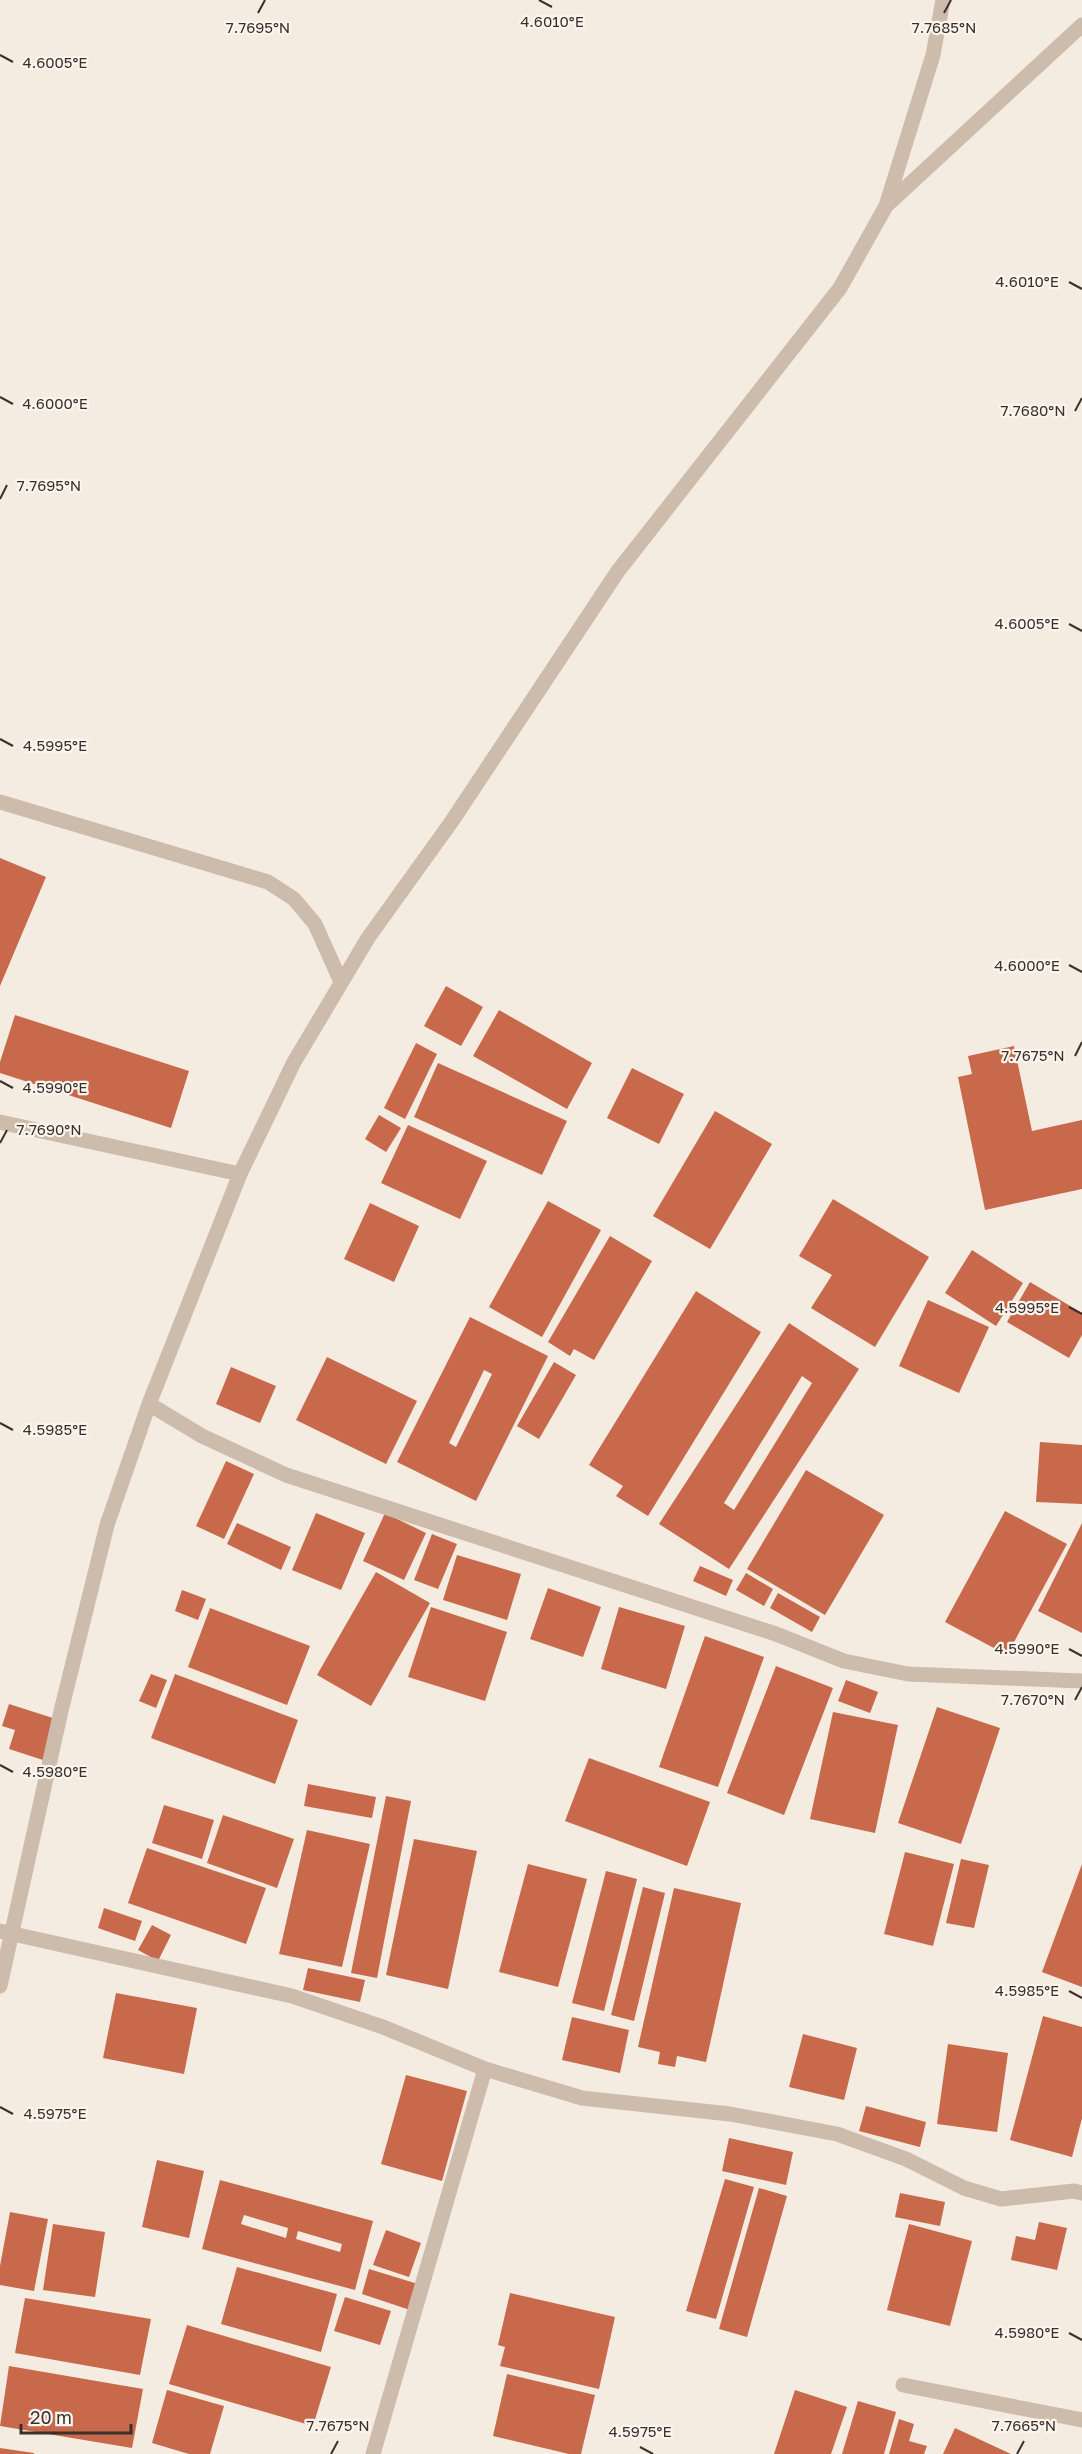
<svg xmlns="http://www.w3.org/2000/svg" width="1082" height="2454" font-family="'Golos Text',sans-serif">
<rect width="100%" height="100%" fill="#f4ebe1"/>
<path fill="#c8694b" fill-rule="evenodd" d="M0,858l46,19 -46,109z
M446,986l37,21 -22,39 -37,-20z
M499,1010l93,53 -25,46 -94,-53z
M15,1015l174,56 -18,57 -171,-55v-11z
M416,1043l21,11 -32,65 -21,-11z
M1014,1046l18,85 50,-11v69l-97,21 -27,-133 14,-3 -4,-18z
M438,1063l129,58 -25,54 -128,-58z
M632,1068l52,26 -25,50 -52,-26z
M715,1111l57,33 -62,105 -57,-33z
M379,1115l22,13 -15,24 -21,-13z
M408,1125l79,36 -27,58 -79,-36z
M833,1199l96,58 -54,90 -64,-39 21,-33 -33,-19z
M548,1201l53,29 -59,107 -53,-30z
M370,1203l49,23 -25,56 -50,-23z
M610,1236l42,25 -58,99 -20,-11 -4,7 -22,-14z
M972,1250l51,33 -27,43 -51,-33z
M1030,1282l52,31v22l-13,23 -62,-36z
M696,1291l65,41 -113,184 -32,-20 7,-10 -34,-21z
M928,1300l61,27 -30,66 -60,-27z
M470,1317l78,39 -72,145 -79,-39zM484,1370l8,4 -36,73 -7,-4z
M789,1323l70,46 -130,200 -70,-45zM802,1376l10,7 -78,127 -10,-7z
M327,1357l90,44 -31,63 -90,-44z
M554,1362l22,13 -37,64 -22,-13z
M231,1367l45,19 -16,37 -44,-19z
M1040,1442l42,3v59l-46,-2z
M226,1461l28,13 -30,65 -28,-13z
M806,1470l78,45 -59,100 -78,-46z
M1005,1511l62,33 -60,111 -62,-33z
M316,1513l49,20 -24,57 -49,-20z
M385,1513l41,20 -22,47 -41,-19z
M237,1523l54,24 -10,23 -54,-26z
M1082,1523v110l-44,-22z
M432,1534l25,10 -19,45 -24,-9z
M457,1555l64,19 -14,46 -64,-20z
M700,1566l33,14 -7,16 -33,-15z
M376,1572l54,31 -59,103 -54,-31z
M746,1573l27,16 -9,17 -28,-16z
M548,1588l53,19 -18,50 -53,-18z
M182,1590l24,9 -8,21 -23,-9z
M778,1593l42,24 -8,15 -42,-24z
M431,1607l76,25 -22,69 -77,-24z
M619,1607l66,19 -19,63 -65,-20z
M210,1608l100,38 -23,59 -99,-38z
M705,1636l59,21 -46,130 -59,-20z
M776,1666l57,22 -49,127 -57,-22z
M151,1674l16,6 -11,28 -17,-7z
M175,1674l123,46 -23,64 -124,-46z
M846,1680l32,12 -8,21 -32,-12z
M9,1704l47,15 -13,41 -34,-11 6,-19 -13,-4z
M937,1707l63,21 -39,116 -63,-21z
M833,1712l65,13 -23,108 -65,-14z
M589,1758l121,44 -23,64 -122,-45z
M308,1784l68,13 -4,21 -68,-12z
M386,1796l25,5 -34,177 -26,-5z
M164,1805l50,15 -12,39 -50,-16z
M223,1815l71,24 -17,49 -70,-25z
M307,1830l63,14 -28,123 -63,-13z
M414,1839l63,12 -29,138 -62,-14z
M147,1848l119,40 -20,56 -118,-41z
M905,1852l49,12 -21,82 -49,-12z
M961,1859l28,6 -15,63 -28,-5z
M528,1864l59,15 -29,108 -59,-15z
M1082,1864v123l-40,-15z
M606,1871l31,8 -33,132 -32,-8z
M643,1887l22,6 -31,128 -23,-6z
M674,1888l67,15 -35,159 -29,-6 -2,11 -17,-3 2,-12 -22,-5z
M104,1908l38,13 -7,20 -37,-13z
M152,1925l19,10 -13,26 -20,-11z
M308,1968l57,12 -5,22 -57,-12z
M116,1993l81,15 -13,66 -81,-16z
M1043,2016l39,11v91l-10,39 -62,-17z
M572,2017l57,13 -9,43 -58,-13z
M803,2034l54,14 -13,52 -55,-13z
M948,2044l60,9 -11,79 -60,-8z
M406,2075l61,16 -25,90 -61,-17z
M866,2106l60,16 -6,25 -61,-16z
M729,2138l64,14 -7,33 -64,-14z
M157,2160l47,11 -15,67 -47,-11z
M725,2179l29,8 -38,132 -30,-8z
M220,2180l153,41 -18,69 -153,-41zM244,2215l44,13 -2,10 -45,-14zM298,2231l44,13 -2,8 -44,-13z
M759,2188l28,8 -40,141 -28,-8z
M900,2193l45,9 -5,24 -45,-9z
M10,2212l38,7 -14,72 -34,-6v-19z
M1039,2222l28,6 -10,42 -46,-10 5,-24 19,4z
M53,2224l52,8 -10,65 -52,-7z
M909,2224l63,17 -22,85 -63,-16z
M386,2230l35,13 -12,34 -36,-12z
M237,2267l100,27 -16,58 -100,-28z
M369,2269l49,15 -8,26 -48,-16z
M510,2293l105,24 -16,72 -99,-23 5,-19 -7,-2z
M345,2297l46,14 -11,34 -46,-14z
M25,2298l126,21 -11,56 -125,-22z
M187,2325l144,42 -18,59 -144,-42z
M9,2366l134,23 -11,59 -132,-22z
M507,2374l88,21 -14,59h-12l-76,-18z
M167,2390l57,16 -14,48h-21l-37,-11z
M795,2390l52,17 -16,47h-57z
M858,2401l38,11 -12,42h-42z
M899,2419l15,5 -5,17 18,5 -3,8h-35z
M955,2428l56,26h-68z
M0,2448l34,5v1h-34z"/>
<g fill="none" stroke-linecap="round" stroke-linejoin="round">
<path stroke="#cdbbac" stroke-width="15" d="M886,206l196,-181
M0,802l268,80 26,17 21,25 26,58
M0,1122l240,52
M149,1404l53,32 84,39 490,159 68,27 64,13 174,7
M0,1931l292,65 91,31 102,42 97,29 148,16 107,20 69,25 58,29 37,11 73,-8 8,2
M0,1986l61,-275 46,-186 42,-121 91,-230 54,-112 74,-124 84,-117 166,-250 222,-283 46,-82 47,-151 10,-55
M903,2385l179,35
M373,2454l112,-385"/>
</g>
<path fill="none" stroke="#3b302b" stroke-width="2" d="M539,0l13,7M258,13l7,-13M944,13l7,-13M0,55l13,7M1069,282l13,7M0,397l13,7M1075,411l7,-13M0,499l7,-14M1069,624l13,7M0,739l13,7M1069,965l13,7M1075,1056l7,-14M0,1081l13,7M0,1143l7,-13M1069,1307l13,7M0,1423l13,7M1069,1649l13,7M1075,1700l7,-13M0,1765l13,7M1069,1991l13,7M0,2107l13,7M1069,2333l13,7M640,2447l13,7M331,2454l7,-13M1017,2454l7,-13"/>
<g font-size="15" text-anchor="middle" fill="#3b302b" stroke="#fbf5ee" stroke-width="4.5" stroke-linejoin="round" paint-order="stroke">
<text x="552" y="27">4.6010°E</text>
<text x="258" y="33">7.7695°N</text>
<text x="944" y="33">7.7685°N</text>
<text x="55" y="68">4.6005°E</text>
<text x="1027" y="287">4.6010°E</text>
<text x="55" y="409">4.6000°E</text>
<text x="1033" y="416">7.7680°N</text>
<text x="49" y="491">7.7695°N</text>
<text x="1027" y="629">4.6005°E</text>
<text x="55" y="751">4.5995°E</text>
<text x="1027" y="971">4.6000°E</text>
<text x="1033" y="1061">7.7675°N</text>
<text x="55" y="1093">4.5990°E</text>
<text x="49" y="1135">7.7690°N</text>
<text x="1027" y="1313">4.5995°E</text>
<text x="55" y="1435">4.5985°E</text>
<text x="1027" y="1654">4.5990°E</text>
<text x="1033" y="1705">7.7670°N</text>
<text x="55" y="1777">4.5980°E</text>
<text x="1027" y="1996">4.5985°E</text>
<text x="55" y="2119">4.5975°E</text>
<text x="1027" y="2338">4.5980°E</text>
<text x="338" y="2431">7.7675°N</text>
<text x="1024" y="2431">7.7665°N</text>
<text x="640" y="2437">4.5975°E</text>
</g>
<path d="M21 2424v9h110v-9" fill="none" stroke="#3b302b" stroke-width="3"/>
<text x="30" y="2424" font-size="18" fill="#3b302b" stroke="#fbf5ee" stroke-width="4.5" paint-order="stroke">20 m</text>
</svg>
